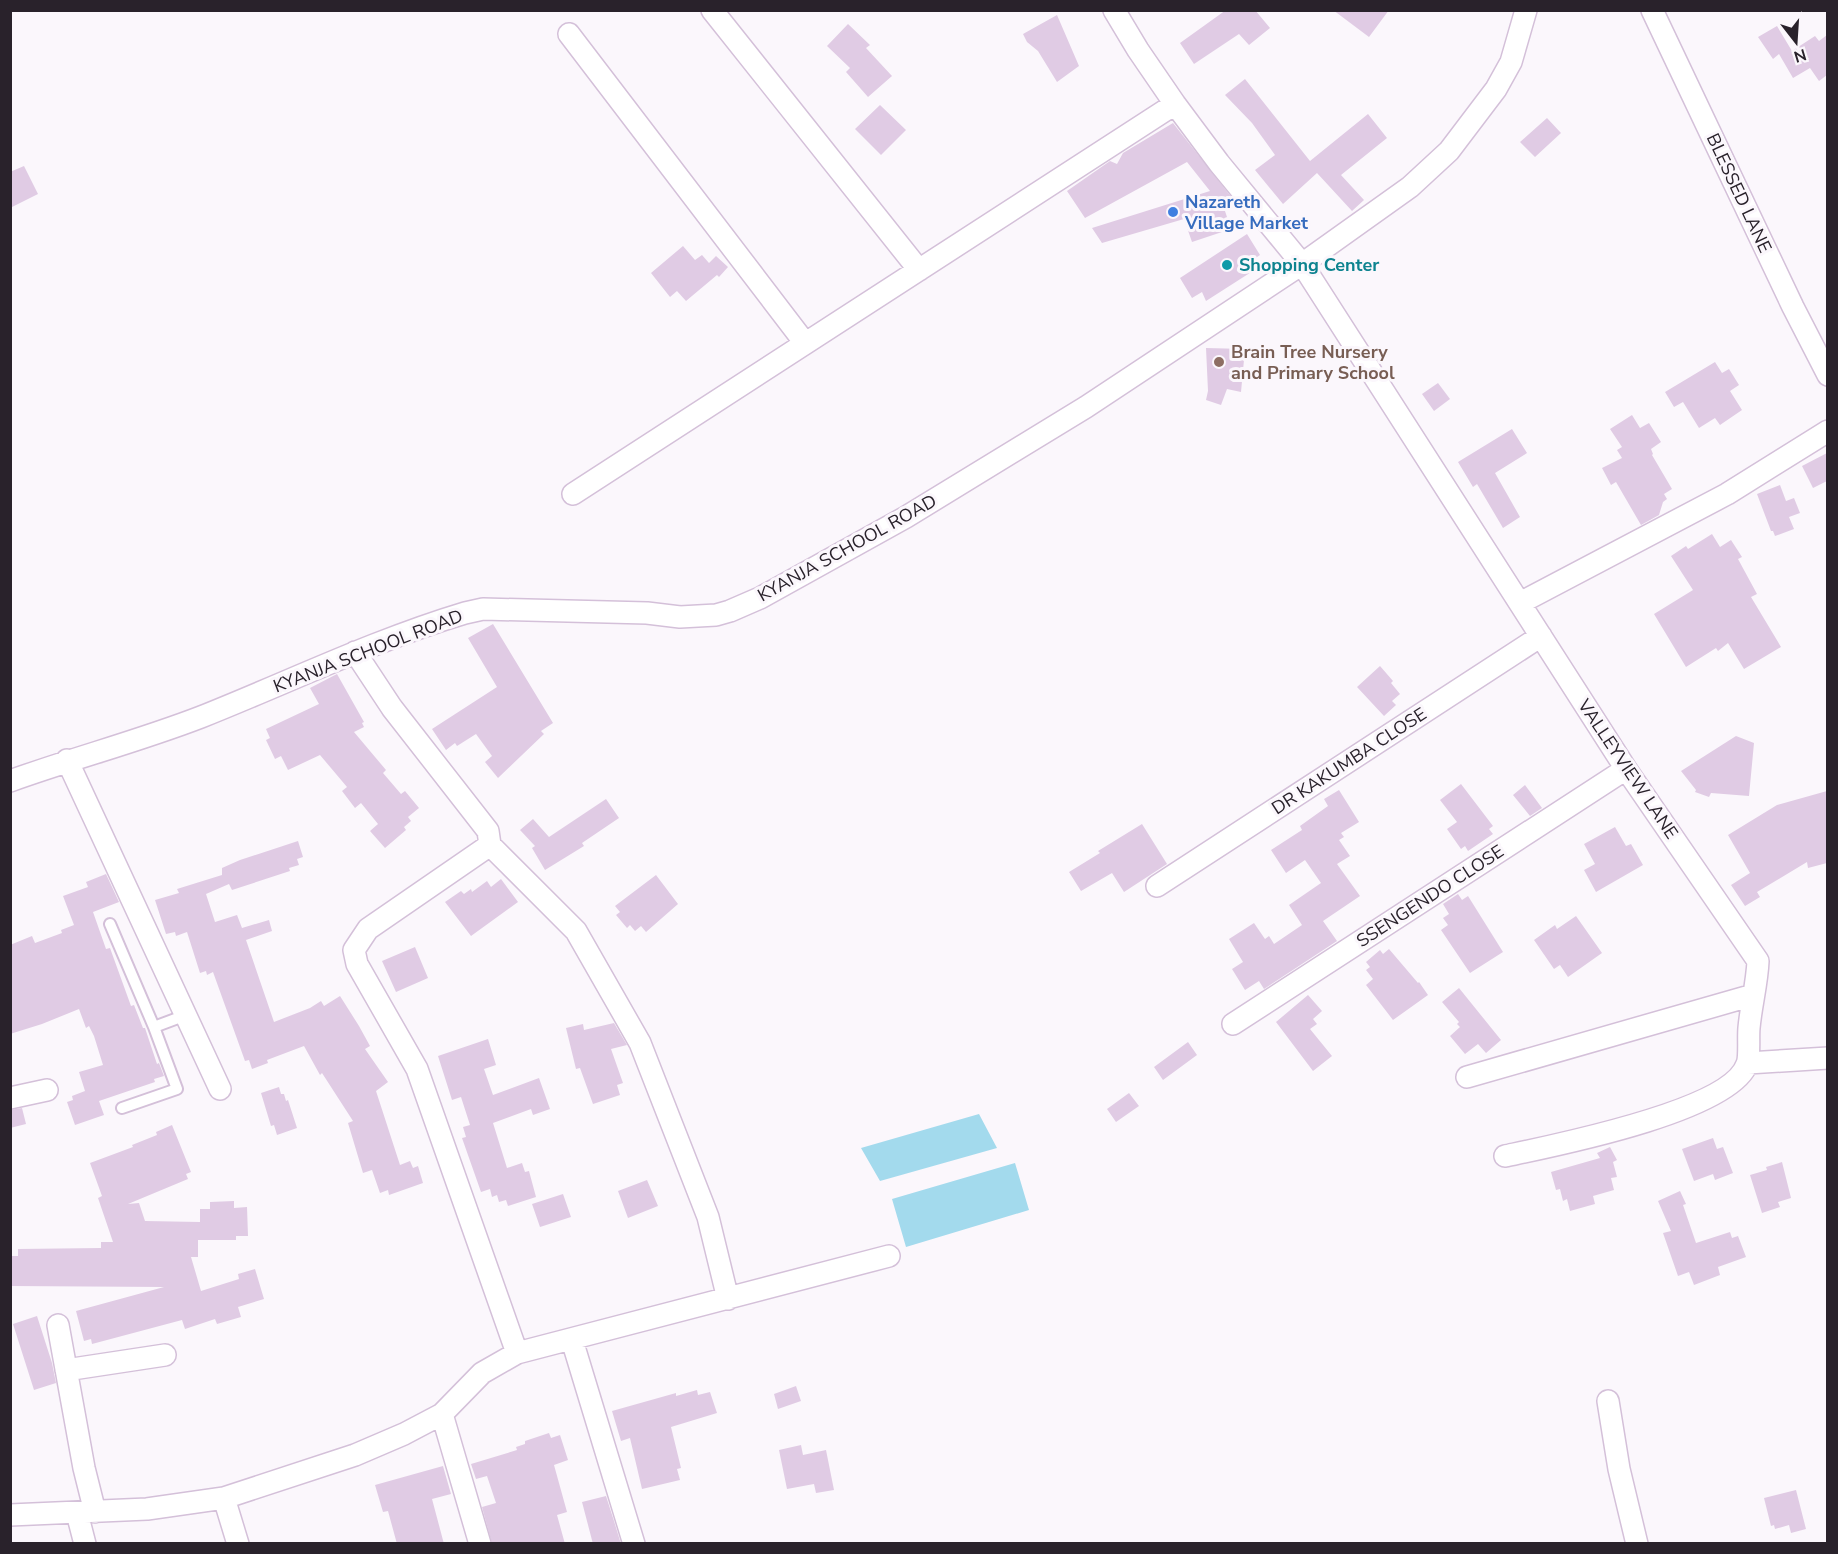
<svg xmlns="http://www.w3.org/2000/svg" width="1838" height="1554" font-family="'Nunito Sans',sans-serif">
<rect width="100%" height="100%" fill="#fbf7fc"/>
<path fill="#a3daed" d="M979,1114l18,34 -117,33 -19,-33z
M1015,1163l14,47 -123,37 -14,-48z"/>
<path fill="#e0cbe4" d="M1226,10h29l15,18 -21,17 -10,-11 -45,30 -14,-21z
M1333,10h56l-20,27z
M1057,15l22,51 -22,16 -19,-31 -11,-9 -4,-8z
M848,24l22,21 -4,3 26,28 -24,21 -22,-25 4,-4 -23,-22z
M1777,26l15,25 23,-15 4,5 8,-6v40l-8,6 -9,-13 -17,10 -14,-24 -6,5 -15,-22z
M1245,79l65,82 58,-47 19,24 -46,37 23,25 -12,11 -35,-38 -34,31 -28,-34 20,-15 -23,-32 -27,-28z
M880,105l26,25 -25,25 -26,-26z
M1547,118l14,15 -26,24 -15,-15z
M1173,123l63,80 -12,5 7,21 -39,13 -8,-23 -82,24 -10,-15 118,-37 -23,-29 -102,56 -18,-27 43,-30 7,3 6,-11z
M24,166l14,28 -28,14v-36z
M1247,234l13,21 -9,6 5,8 -50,32 -4,-9 -10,6 -12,-20z
M683,246l12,14 7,-5 7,8 7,-7 12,11 -9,10 -2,-2 -31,26 -9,-10 -7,6 -19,-24z
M1206,348l39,1 -4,43 -14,-3 -6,16 -15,-5 2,-9z
M1715,362l7,11 7,-4 10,16 -9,6 12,19 -22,15 -5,-7 -16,10 -16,-26 -9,5 -9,-15z
M1438,383l12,16 -16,12 -12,-17z
M1632,415l8,13 9,-5 12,19 -10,7 2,5 -1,1 20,34 -8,5 3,5 -4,3 -4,13 -18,10 -25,-43 -5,3 -9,-17 20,-10 -5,-8 5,-3 -12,-18z
M1512,429l15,24 -32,20 25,44 -17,11 -26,-44 -4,3 -15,-25z
M1827,453v28l-14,7 -11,-22z
M1780,485l6,16 8,-3 6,15 -11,4 5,12 -19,7 -2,-5h-2l-14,-37z
M1712,534l8,13 11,-7 11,17 -4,2 19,35 -6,3 30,50 -37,22 -16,-26 -10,8 -2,-3 -30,19 -32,-53 39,-24 -22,-34 15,-10 2,3z
M493,624l60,99 -12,8 3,3 -46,44 -13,-16 7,-6 -16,-22 -19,12 -2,-3 -9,7 -14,-21 65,-42 -29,-49z
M1380,666l13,15 -2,2 9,11 -8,7 4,4 -12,11 -27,-29z
M337,674l27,48 -2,1 2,4 -10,5 32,38 -3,3 18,21 4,-3 14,17 -11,9 3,4 -7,6 2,3 -21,18 -15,-17 8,-7 -17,-21 -6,5 -13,-17 5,-4 -27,-32 -32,15 -7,-14 -6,3 -9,-19 4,-2 -4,-9 53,-25 -9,-16z
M1736,736l18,7 -5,53 -38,-3 -2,4 -14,-5 1,-2 -15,-19z
M1461,784l32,42 -4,3 4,5 -25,17 -3,-5 -4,3 -14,-20 10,-7 -17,-22z
M1525,785l17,23 -12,8 -17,-21z
M1339,790l20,32 -18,11 3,4 -5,3 11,16 -13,8 23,32 -37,25 14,20 -73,48 -5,-8 -14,9 -13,-21 11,-7 -14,-23 25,-16 11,16 4,-3 5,8 28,-19 -13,-20 32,-22 -16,-23 -19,13 -15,-23 31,-20 -2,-4 28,-20 -4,-7z
M1827,791v72l-19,5 -1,-6 -50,30 3,5 -15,9 -14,-21 19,-12 -22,-38 49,-30z
M606,799l13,19 -37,25 2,3 -39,24 -13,-22 3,-2 -15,-16 13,-11 16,18z
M1142,824l25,40 -43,28 -12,-19 -31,18 -12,-19 31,-19 -2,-2z
M1615,827l11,19 5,-2 12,21 -47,27 -12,-22 11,-6 -11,-20z
M298,841l5,16 -6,2 2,6 -10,3 1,3 -58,19 -3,-6 -23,10 9,28 22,-7 5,13 27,-8 3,11 -26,9 28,82 36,-14 11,-7 3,5 16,-10 19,30 11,20 -5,3 23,33 -12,9 24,74 10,-4 3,7 5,-2 5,17 -34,12 -1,-5 -8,3 -8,-23 -9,3 -15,-50 5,-2 -31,-48 -2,2 -16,-29 -37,14 1,3 -16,6 -3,-9 -4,1 -32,-89 -6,3 -1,-4 -6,2 -13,-41 -11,4 -1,-4 -9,2 -11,-34 24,-7 -2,-4 45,-14v-7l18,-8z
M106,874l13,28 -26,10 13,37 4,-1 21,58 3,-1 9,23h2l12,36 2,-1 5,13 -10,3 1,3 -56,19 5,14 -29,10 -8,-23 6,-2 -1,-4 13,-5 -6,-19 24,-7 -9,-29 -5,-10 -3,2 -7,-19 -37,15 -32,10v-89l22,-9 3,7 27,-10 -1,-3 13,-5 -11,-29 25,-9 -2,-5z
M656,875l22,29 -32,28 -5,-6 -6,5 -5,-6 -3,3 -11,-13 4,-3 -5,-6z
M501,879l17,23 -47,34 -26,-34 16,-11 3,3 7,-5 1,3 15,-11 4,6z
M1458,894l4,6 6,-4 35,56 -33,21 -29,-43 7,-5 -5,-7 6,-4 -6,-10z
M1576,916l26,37 -34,24 -8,-12 -6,4 -20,-29 21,-15 2,4z
M415,947l13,31 -32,14 -14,-31z
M1389,949l29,34 1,-1 9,13 -35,25 -27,-35 7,-6 -7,-9 4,-3 -4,-5 14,-12 3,4z
M1459,988l42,52 -15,13 -8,-9 -13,10 -15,-18 10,-9 -3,-3 2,-2 -17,-20z
M1308,995l14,16 -9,8 4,5 -7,5 22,27 -19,15 -37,-49z
M614,1023l13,22 -16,4 12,34 -6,2 3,10 -27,9 -13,-36 -4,1 -10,-41 17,-4 1,6z
M488,1039l8,26 -12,4 9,26 46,-17 11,31 -17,6 -2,-6 -38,14 14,45 15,-5 3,9 4,-1 7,26 -28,9 -2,-6 -7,2 -2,-7 -5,2 -2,-8 -9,3 -19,-54 4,-1 -3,-10 7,-2 -9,-28 -9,3 -14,-44z
M1188,1042l9,13 -34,25 -9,-13z
M279,1087l2,7h3l2,7 2,-1 9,28 -20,7 -3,-10 -3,1 -10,-33z
M1129,1093l10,13 -23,16 -9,-13z
M22,1108l4,16 -16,4v-18z
M172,1125l19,47 -5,2 2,5 -60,25 11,-1 6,18 55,1v-13h10v-7l24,-1v7l13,-1 1,29h-12v4h-38v17h-7l10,34 38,-12 -1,-5 17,-5 9,30 -26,8 3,10 -24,7 -2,-5 -30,10 -3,-9 -90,24 -1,-5 -7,2 -8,-30 88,-24 -154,-1v-30h8v-7l83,-1v-6h12l-15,-44 4,-2 -12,-33 43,-16 -1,-2 25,-10 -1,-3z
M1713,1138l4,11 6,-2 10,26 -18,7 -2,-6 -19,7 -12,-32z
M1610,1147l7,13 -4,2 4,15 -6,1 3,12 -21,6 2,8 -25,7 -3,-12 -4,2 -3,-12 -4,1 -5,-18 49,-14 -3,-5z
M1782,1162l9,36 -13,4 2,5 -18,6 -12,-38 17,-5 -1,-3z
M647,1180l11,26 -30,12 -10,-27z
M1680,1191l6,13 -3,1 13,38 34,-11 2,6 6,-2 8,21 -28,10 2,8 -26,10 -5,-13 -11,4 -15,-43 8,-2 -13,-30z
M563,1194l8,23 -31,10 -8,-23z
M37,1316l15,47 4,20 -22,7 -21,-66z
M796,1386l5,15 -23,8 -4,-15z
M697,1390l1,5 12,-3 7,21 -46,14 10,41 -4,1 3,11 -38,9 -12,-51 -9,3 -9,-30 64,-18v3z
M549,1433l2,5 9,-3 8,25 -14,5 13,47 -10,3 8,29h-73l-10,-37 14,-4 -9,-27 -11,3 -5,-15 46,-14 -1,-3 9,-3v-3z
M801,1445l2,10 23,-5 8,40 -18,3 -2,-9 -27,5 -8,-39z
M443,1466l8,28 -19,5 12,45h-47l-9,-33 -5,1 -8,-27z
M1796,1490l10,39 -15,4 -2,-8 -14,4 -1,-4 -3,1 -7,-28z
M606,1496l8,25 7,23h-28l-11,-42z"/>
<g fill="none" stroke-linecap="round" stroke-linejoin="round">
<g stroke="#d4c0d9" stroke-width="14">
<path id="lane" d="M110,924l44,103 32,-12
M122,1108l55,-19 -23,-62"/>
</g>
<g stroke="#d4c0d9" stroke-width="24">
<path id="street" d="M712,10l207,260
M1114,10l24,40 37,54 44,59 83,101 324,505 132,192c-1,23 -7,44 -9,67 -1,10 1,29 -2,36 -16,47 -195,82 -242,92
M1652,10l141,297 35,68
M569,34l236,309
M573,494l602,-390
M1520,603l207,-109 101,-63
M355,652l37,56 96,123 2,14 86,86 64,112 68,174 20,82
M67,760l153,329
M10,781c64,-23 129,-40 191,-64 88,-35 174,-77 264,-104l18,-4 164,4 33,4 36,-2 14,-4 30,-13 146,-81 180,-110 216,-143 108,-77 39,-36 47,-62 15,-27 15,-52
M490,845l-122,84 -14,21 3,14 60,105 100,284
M1157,886l384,-250
M1233,1024l393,-255
M1748,1063l80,-5
M1467,1077l286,-82
M10,1098l37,-8
M58,1325l26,143 11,44
M572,1340l62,204
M66,1370l99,-15
M1608,1401l11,68 18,75
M442,1414l38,130
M224,1498l14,46
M77,1513l8,31
M10,1515l137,-6 77,-11 131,-43 49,-21 38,-20 40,-41 35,-20 372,-97"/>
</g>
<use href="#lane" stroke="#fff" stroke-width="10"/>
<use href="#street" stroke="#fff" stroke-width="21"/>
</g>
<circle fill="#3f7fe0" stroke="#fbf7fc" stroke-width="2" cx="1173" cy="212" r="6"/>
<circle fill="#0f9aa8" stroke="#fbf7fc" stroke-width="2" cx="1227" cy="265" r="6"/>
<circle fill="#8d6e63" stroke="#fbf7fc" stroke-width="2" cx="1219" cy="362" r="6"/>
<g text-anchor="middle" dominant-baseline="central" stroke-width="6" stroke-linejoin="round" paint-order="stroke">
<g font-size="18" fill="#29222b" stroke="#fbf7fc">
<text transform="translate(1739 193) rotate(65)">BLESSED LANE</text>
<text transform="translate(847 548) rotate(-29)">KYANJA SCHOOL ROAD</text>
<text transform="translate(368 651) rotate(-21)">KYANJA SCHOOL ROAD</text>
<text transform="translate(1349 761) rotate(-33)">DR KAKUMBA CLOSE</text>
<text transform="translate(1628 769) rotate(56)">VALLEYVIEW LANE</text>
<text transform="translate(1430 896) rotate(-33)">SSENGENDO CLOSE</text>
</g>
<g font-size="18" font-weight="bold" fill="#366cbe" stroke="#fbf7fc" text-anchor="start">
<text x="1185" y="202">Nazareth<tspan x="1185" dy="21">Village Market</tspan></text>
</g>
<g font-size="18" font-weight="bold" fill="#0d838f" stroke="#fbf7fc" text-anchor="start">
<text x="1239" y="265">Shopping Center</text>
</g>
<g font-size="18" font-weight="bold" fill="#785e54" stroke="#fbf7fc" text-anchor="start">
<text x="1231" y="352">Brain Tree Nursery<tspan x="1231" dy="21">and Primary School</tspan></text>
</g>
</g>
<rect width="1838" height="1554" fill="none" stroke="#29222b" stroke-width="24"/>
<g transform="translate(1796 42) rotate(163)" stroke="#fbf7fc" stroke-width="4.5" paint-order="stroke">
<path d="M0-4.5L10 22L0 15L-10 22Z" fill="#29222b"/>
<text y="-9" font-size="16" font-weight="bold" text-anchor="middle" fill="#29222b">N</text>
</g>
</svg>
